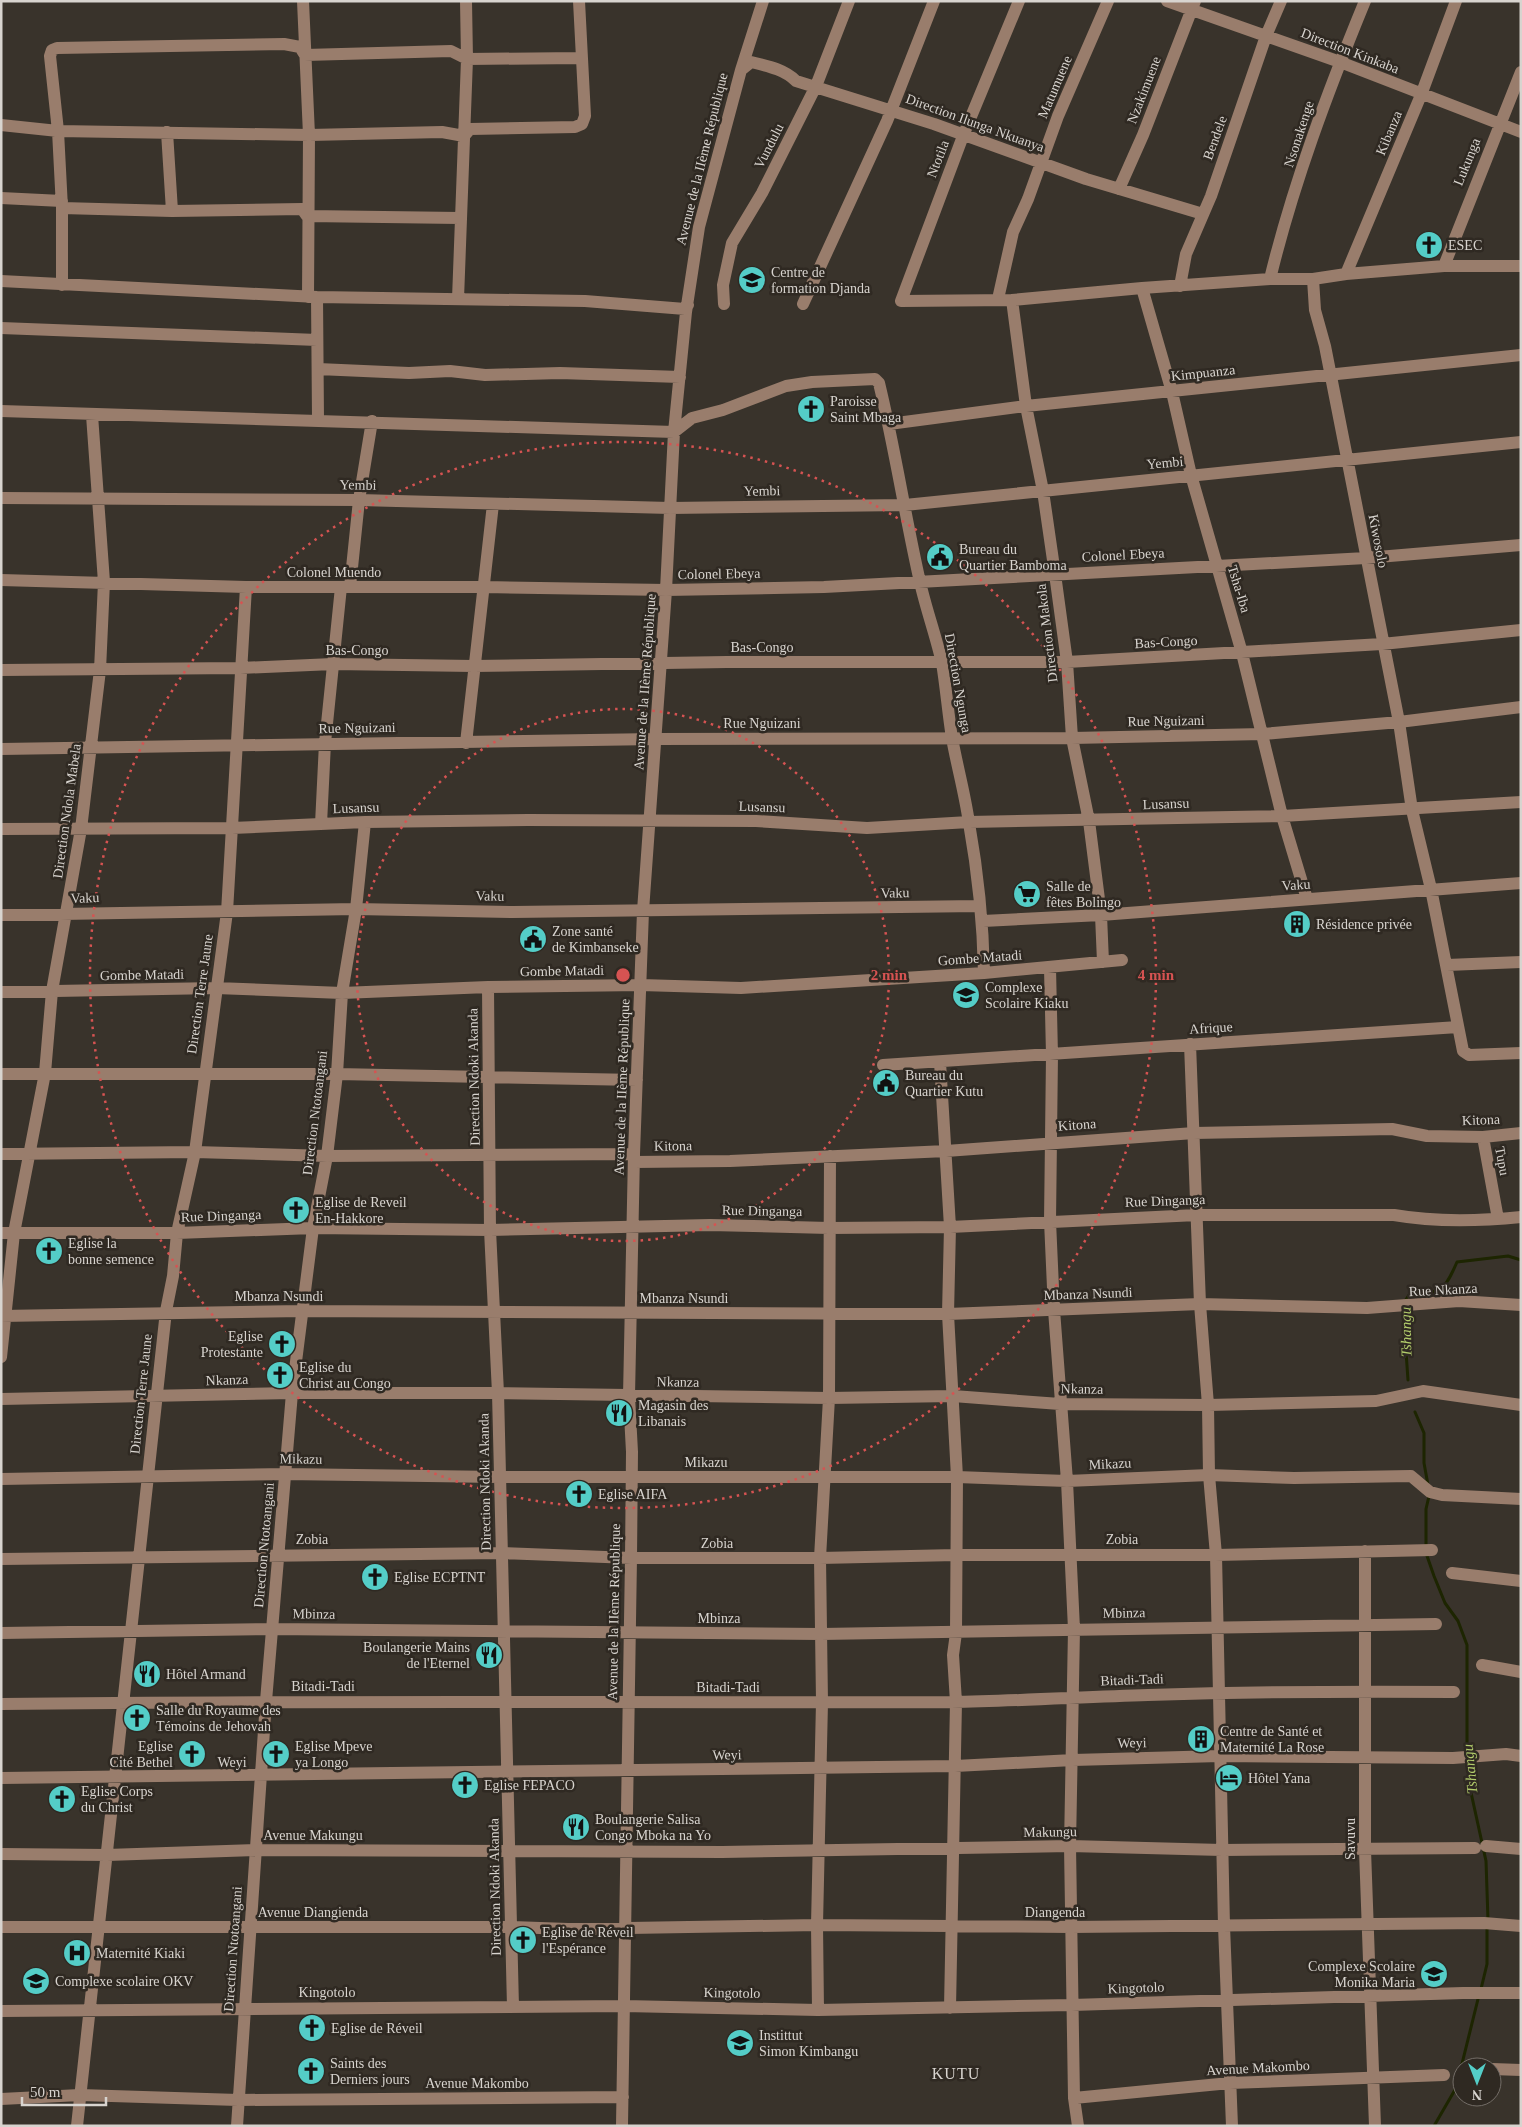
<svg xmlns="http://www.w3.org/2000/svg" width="1522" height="2127" font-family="Georgia,serif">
<rect width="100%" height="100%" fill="#39332b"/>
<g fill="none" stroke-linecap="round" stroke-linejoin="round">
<path stroke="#1d2501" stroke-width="3" d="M1405,1301l4,-6c33,-4 34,-1 48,-33l51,-6 13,4
M1403,1309l5,71
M1415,1412l9,21v30l4,22
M1426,1546v-37l3,-13
M1426,1553l8,23 11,27 13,18 9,24v110
M1467,1761l3,27 16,73 2,59
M1481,1989l6,-25v-38
M1434,2126l22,-38 23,-93"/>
<path stroke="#997d6c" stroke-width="12" d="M303,1l6,134 -1,162
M1019,1l-56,135 -62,165 111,-1 130,-12 128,-9h43l33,-5 98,-8h77
M1167,1l173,61 181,70
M741,70l10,-8c16,4 33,7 45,19l138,43 152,55 117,35
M1,125l57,6 -8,-75 2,-6 5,-2 227,-4 16,3 5,8 146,-4 16,8 114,-1
M167,132l5,79
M1119,189l24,-54 52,-134
M1,198l61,3
M62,208l110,3 130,-2 5,7 153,2
M1444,266l77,-194
M1346,274l75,-179 35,-94
M1270,279c23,-95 58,-188 95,-278
M1313,279l2,31 10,36 74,376 13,88 19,79 32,162 6,4 52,-2
M1,281l316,16 268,4 100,8 3,-4
M62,285v-77l-4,-77 251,4 133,-3 22,4 6,-7 105,-2 7,-3 3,-8 -6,-115
M1180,286l6,-32 25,-58 55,-160 15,-35
M1142,288l30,104 19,83 51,178 40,163 25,83
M317,297l1,122
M458,299l9,-240 -1,-58
M998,299l15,-67 15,-33 30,-83 50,-115
M1012,300l14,106 17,85 12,83 12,88 5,76 17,83 12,94 2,47
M724,304l-1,-19 9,-42 30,-50 54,-107 33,-85
M803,304l84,-183 47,-120
M1,328l316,12
M318,369l91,4 41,-2 35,4 75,-2 120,4
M1,411l673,21 18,-14 31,-8 63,-24 26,-4 63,-3 4,4c16,66 26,133 41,199 6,27 16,54 22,81 4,24 6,50 10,75 5,28 13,56 17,85 9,50 14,100 15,150
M889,424l137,-18 495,-51
M1,498l358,2 311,8 235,-3 616,-63
M1,580l245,7h238l182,3 158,-3 542,-29 155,-13
M350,587l9,-87 13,-79
M1,670l239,-2 93,-4 141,2 253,-4h340l315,-18 139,-14
M466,743l27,-239
M1,749l655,-10 416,-1 191,-4 136,-12 122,-15
M321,824l4,-81 16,-156
M1,829l231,-1 133,-6 163,-2 228,1 111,7 102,-6 313,-6 239,-14
M1,915l355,-6 157,3 466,-6
M983,921l118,-6 420,-32
M1447,965l74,-3
M1050,968l2,87 -2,166 4,89 13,171 7,148 -4,217 4,252 4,28
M488,987l2,243 8,163 15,614
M1,992l215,-4 126,5 146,-6 153,-2 100,3 243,-15 138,-13
M1190,1044l10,260 8,101 1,70 7,80 8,371 8,200
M940,1062l10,165 -2,87 9,163 -1,156 -3,22 3,47 -6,306
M883,1065l575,-38
M1,1074h336l300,6
M1483,1137l15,82
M1,1154l194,-2 132,4 307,-2
M634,1162l96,-1 216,-10 248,-18 198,-4 35,7 56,1 38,-4
M1,1233h176l136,-5 177,2 220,-5 119,3 121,-1 247,-12h197c40,7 86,6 127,2
M1,1316l301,-5 646,3 252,-10 167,4 92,-7 62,4
M1,1357l13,-124 31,-160 7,-82 29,-162 19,-159 4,-88 -12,-167
M1,1399l291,-6h206l331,5 124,-2 107,8 148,1 168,-4 47,-10 98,14
M1,1479l284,-5 213,3h459l110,4 142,-6 85,3 117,-2 19,16 12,3 79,4
M1365,1551v299l10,276
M1,1559l500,-6 130,5h189l136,-3h260l216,-5
M1452,1573l69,8
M1,1633l270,-4 550,5 615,-10
M1482,1665l39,7
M1,1704c317,-4 633,-1 950,-2 65,-1 131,-5 197,-7 102,-3 204,-4 306,-3
M1,1778l954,-12 118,-6 147,-4 233,2 53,-4 15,2
M1486,1846l35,3
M1,1854l106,1 149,-5 466,2 348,-6 152,4 253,-2
M1,1927h511l56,2 249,-4 254,2 413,-4 37,3
M818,2010l-1,-85 5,-223 -2,-144 9,-160 1,-242
M1,2011l623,-5 194,4 254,-5 391,-12h58
M1492,2069l29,1
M1074,2098l156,-15 214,-8
M1,2099l79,-4 158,5 385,-3
M77,2126l89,-815 7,-35 4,-43 18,-81 32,-240 19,-325
M237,2126l29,-425 26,-308 21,-165 14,-72 10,-82 5,-81 14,-84 9,-87
M622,2126l9,-568 1,-106 -3,-56 5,-242 9,-243 23,-321 8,-158 12,-120 13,-85 42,-157 22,-69"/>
</g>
<g fill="none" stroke="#d65352" stroke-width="2.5" stroke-dasharray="2.5 5">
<circle cx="623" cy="975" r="266"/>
<circle cx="623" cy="975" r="533"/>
</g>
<defs>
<g id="church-disc" transform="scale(1.4375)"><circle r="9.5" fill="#54cdc7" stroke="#2f2922"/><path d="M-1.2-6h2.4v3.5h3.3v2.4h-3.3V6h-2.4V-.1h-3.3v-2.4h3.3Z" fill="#111"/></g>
<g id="school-disc" transform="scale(1.4375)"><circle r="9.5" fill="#54cdc7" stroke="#2f2922"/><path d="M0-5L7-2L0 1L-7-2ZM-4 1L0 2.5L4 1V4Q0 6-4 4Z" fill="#111"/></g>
<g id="civic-disc" transform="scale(1.4375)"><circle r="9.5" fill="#54cdc7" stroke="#2f2922"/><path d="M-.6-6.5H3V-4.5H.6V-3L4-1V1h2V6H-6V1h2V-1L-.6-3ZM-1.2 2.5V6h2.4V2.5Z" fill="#111"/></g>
<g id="supermarket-disc" transform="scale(1.4375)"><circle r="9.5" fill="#54cdc7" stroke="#2f2922"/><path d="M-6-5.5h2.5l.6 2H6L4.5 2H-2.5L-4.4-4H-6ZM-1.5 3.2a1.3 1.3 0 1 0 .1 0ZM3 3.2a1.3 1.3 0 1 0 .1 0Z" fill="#111"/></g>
<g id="building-disc" transform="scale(1.4375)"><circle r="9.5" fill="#54cdc7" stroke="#2f2922"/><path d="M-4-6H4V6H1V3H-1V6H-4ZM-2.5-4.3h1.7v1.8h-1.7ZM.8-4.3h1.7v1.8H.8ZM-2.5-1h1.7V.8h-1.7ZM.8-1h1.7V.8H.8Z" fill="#111"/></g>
<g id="restaurant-disc" transform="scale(1.4375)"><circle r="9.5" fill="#54cdc7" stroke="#2f2922"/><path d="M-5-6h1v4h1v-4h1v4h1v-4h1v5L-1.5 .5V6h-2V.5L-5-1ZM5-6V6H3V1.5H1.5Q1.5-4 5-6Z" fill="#111"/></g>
<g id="hotel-disc" transform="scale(1.4375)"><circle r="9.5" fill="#54cdc7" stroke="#2f2922"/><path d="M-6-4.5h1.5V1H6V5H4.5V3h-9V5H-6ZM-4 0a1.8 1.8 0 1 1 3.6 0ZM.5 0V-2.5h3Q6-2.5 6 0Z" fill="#111"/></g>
<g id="hospital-disc" transform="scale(1.4375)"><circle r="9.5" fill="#54cdc7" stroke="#2f2922"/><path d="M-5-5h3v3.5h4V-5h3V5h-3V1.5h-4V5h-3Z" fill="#111"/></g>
</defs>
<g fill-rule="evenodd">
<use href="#church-disc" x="1429" y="245"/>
<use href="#school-disc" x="752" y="280"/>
<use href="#church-disc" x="811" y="409"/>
<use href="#civic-disc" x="940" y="557"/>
<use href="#supermarket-disc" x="1027" y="894"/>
<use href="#building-disc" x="1297" y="924"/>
<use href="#civic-disc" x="533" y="939"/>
<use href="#school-disc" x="966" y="995"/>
<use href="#civic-disc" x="886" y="1083"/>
<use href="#church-disc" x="296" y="1210"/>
<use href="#church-disc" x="49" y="1251"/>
<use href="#church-disc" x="282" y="1344"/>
<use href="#church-disc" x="280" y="1375"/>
<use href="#restaurant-disc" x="619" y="1413"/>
<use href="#church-disc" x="579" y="1494"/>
<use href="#church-disc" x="375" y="1577"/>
<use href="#restaurant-disc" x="489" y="1655"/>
<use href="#restaurant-disc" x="147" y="1674"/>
<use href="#church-disc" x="137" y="1718"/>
<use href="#building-disc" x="1201" y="1739"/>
<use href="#church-disc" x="192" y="1754"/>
<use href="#church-disc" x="276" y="1754"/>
<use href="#hotel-disc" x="1229" y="1778"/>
<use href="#church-disc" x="465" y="1785"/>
<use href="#church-disc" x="62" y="1799"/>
<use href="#restaurant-disc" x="576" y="1827"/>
<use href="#church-disc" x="523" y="1940"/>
<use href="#hospital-disc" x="77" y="1953"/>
<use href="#school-disc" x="1434" y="1974"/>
<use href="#school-disc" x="36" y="1981"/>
<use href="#church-disc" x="312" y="2028"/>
<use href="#school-disc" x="740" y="2043"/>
<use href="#church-disc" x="311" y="2071"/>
</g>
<g text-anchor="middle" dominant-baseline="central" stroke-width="5" stroke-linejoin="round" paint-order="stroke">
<g font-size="14" fill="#d8d4cf" stroke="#2f2922">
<text transform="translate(1350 51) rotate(21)">Direction Kinkaba</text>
<text transform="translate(1055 87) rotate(-67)">Matumuene</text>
<text transform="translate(1144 90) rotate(-69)">Nzakimuene</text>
<text transform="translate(975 123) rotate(20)">Direction Ilunga Nkuanya</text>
<text transform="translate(1389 133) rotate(-67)">Kibanza</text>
<text transform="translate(1299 134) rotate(-72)">Nsonakenge</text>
<text transform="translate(1215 138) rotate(-70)">Bendele</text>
<text transform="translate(769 146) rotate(-63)">Vundulu</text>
<text transform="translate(702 159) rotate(-76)">Avenue de la IIème République</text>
<text transform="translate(938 159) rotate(-69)">Ntotila</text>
<text transform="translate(1467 162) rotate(-68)">Lukunga</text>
<text transform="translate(1203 373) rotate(-6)">Kimpuanza</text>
<text transform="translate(1165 463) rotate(-5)">Yembi</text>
<text transform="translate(358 485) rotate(1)">Yembi</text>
<text transform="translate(762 491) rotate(-1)">Yembi</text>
<text transform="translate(1378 541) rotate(79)">Kiwosolo</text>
<text transform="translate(1123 555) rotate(-3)">Colonel Ebeya</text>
<text x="334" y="572">Colonel Muendo</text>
<text transform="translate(719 574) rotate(-1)">Colonel Ebeya</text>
<text transform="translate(1239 589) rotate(73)">Tsha-Iba</text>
<text transform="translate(1047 633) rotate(-97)">Direction Makola</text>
<text transform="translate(1166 642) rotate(-3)">Bas-Congo</text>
<text x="762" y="647">Bas-Congo</text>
<text x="357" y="650">Bas-Congo</text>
<text transform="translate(645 682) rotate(-86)">Avenue de la IIème République</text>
<text transform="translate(958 683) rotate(80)">Direction Ngunga</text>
<text transform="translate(1166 721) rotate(-1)">Rue Nguizani</text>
<text x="762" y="723">Rue Nguizani</text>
<text transform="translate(357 728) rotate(-1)">Rue Nguizani</text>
<text transform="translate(1166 804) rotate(-2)">Lusansu</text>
<text transform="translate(762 807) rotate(2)">Lusansu</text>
<text transform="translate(356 808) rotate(-2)">Lusansu</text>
<text transform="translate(67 811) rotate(-82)">Direction Ndola Mabela</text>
<text transform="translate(1296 885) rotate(-4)">Vaku</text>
<text transform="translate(895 893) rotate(-1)">Vaku</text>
<text transform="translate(490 896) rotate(1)">Vaku</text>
<text transform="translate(85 898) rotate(-2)">Vaku</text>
<text transform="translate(980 958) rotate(-4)">Gombe Matadi</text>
<text transform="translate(562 971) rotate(-1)">Gombe Matadi</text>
<text transform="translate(142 975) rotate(-1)">Gombe Matadi</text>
<text transform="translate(200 994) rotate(-82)">Direction Terre Jaune</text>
<text transform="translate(1211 1028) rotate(-4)">Afrique</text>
<text transform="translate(474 1077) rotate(-91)">Direction Ndoki Akanda</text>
<text transform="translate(622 1087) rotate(-88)">Avenue de la IIème République</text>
<text transform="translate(315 1113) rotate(-83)">Direction Ntotoangani</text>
<text transform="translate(1481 1120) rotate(-2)">Kitona</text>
<text transform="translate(1077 1125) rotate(-4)">Kitona</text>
<text transform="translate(673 1146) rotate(-1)">Kitona</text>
<text transform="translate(1502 1161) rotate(80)">Tupu</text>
<text transform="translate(1165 1201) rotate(-2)">Rue Dinganga</text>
<text transform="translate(762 1211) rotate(1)">Rue Dinganga</text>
<text transform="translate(221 1216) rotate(-2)">Rue Dinganga</text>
<text transform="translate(1443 1290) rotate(-3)">Rue Nkanza</text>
<text transform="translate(1088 1294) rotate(-2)">Mbanza Nsundi</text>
<text x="279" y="1296">Mbanza Nsundi</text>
<text x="684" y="1298">Mbanza Nsundi</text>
<text transform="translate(227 1380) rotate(-2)">Nkanza</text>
<text transform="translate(678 1382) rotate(1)">Nkanza</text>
<text transform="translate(1082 1389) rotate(1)">Nkanza</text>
<text transform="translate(141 1394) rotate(-84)">Direction Terre Jaune</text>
<text transform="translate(301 1459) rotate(1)">Mikazu</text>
<text x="706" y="1462">Mikazu</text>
<text transform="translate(1110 1464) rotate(-3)">Mikazu</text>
<text transform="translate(485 1482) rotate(-91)">Direction Ndoki Akanda</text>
<text x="312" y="1539">Zobia</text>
<text x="1122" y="1539">Zobia</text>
<text x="717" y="1543">Zobia</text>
<text transform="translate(264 1545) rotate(-85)">Direction Ntotoangani</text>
<text transform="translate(614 1612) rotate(-89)">Avenue de la IIème République</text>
<text transform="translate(1124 1613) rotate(-1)">Mbinza</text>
<text transform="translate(314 1614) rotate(1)">Mbinza</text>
<text x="719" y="1618">Mbinza</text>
<text transform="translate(1132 1680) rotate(-2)">Bitadi-Tadi</text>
<text x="323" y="1686">Bitadi-Tadi</text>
<text x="728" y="1687">Bitadi-Tadi</text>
<text transform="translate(1132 1743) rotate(-1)">Weyi</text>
<text transform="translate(727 1755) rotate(-1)">Weyi</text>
<text x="232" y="1762">Weyi</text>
<text transform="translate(1050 1832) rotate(-1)">Makungu</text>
<text x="313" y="1835">Avenue Makungu</text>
<text transform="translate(1350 1839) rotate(-90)">Savuvu</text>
<text transform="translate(495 1887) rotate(-91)">Direction Ndoki Akanda</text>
<text x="313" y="1912">Avenue Diangienda</text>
<text x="1055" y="1912">Diangenda</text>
<text transform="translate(233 1949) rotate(-86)">Direction Ntotoangani</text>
<text transform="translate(1136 1988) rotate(-2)">Kingotolo</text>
<text x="327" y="1992">Kingotolo</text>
<text transform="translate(732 1993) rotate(1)">Kingotolo</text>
<text transform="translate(1258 2068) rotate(-3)">Avenue Makombo</text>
<text x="477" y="2083">Avenue Makombo</text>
</g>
<g font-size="14" fill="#d8d4cf" stroke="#2f2922" text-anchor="start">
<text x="1448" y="245">ESEC</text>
<text x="771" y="272">Centre de<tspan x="771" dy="16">formation Djanda</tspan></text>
<text x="830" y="401">Paroisse<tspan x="830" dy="16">Saint Mbaga</tspan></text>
<text x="959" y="549">Bureau du<tspan x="959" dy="16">Quartier Bamboma</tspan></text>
<text x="1046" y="886">Salle de<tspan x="1046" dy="16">fêtes Bolingo</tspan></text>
<text x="1316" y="924">Résidence privée</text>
<text x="552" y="931">Zone santé<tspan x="552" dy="16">de Kimbanseke</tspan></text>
<text x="985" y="987">Complexe<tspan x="985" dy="16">Scolaire Kiaku</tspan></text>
<text x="905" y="1075">Bureau du<tspan x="905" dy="16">Quartier Kutu</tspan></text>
<text x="315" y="1202">Eglise de Reveil<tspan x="315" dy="16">En-Hakkore</tspan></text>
<text x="68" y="1243">Eglise la<tspan x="68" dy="16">bonne semence</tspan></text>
<text x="263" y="1336" text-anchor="end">Eglise<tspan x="263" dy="16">Protestante</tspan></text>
<text x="299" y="1367">Eglise du<tspan x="299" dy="16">Christ au Congo</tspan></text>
<text x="638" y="1405">Magasin des<tspan x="638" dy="16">Libanais</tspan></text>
<text x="598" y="1494">Eglise AIFA</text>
<text x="394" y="1577">Eglise ECPTNT</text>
<text x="470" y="1647" text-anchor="end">Boulangerie Mains<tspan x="470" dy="16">de l'Eternel</tspan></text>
<text x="166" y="1674">Hôtel Armand</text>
<text x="156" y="1710">Salle du Royaume des<tspan x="156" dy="16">Témoins de Jehovah</tspan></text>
<text x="1220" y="1731">Centre de Santé et<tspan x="1220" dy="16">Maternité La Rose</tspan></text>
<text x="173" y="1746" text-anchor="end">Eglise<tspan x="173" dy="16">Cité Bethel</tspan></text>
<text x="295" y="1746">Eglise Mpeve<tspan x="295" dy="16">ya Longo</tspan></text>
<text x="1248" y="1778">Hôtel Yana</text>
<text x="484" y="1785">Eglise FEPACO</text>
<text x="81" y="1791">Eglise Corps<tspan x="81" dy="16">du Christ</tspan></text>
<text x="595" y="1819">Boulangerie Salisa<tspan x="595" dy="16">Congo Mboka na Yo</tspan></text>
<text x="542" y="1932">Eglise de Réveil<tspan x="542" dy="16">l'Espérance</tspan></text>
<text x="96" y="1953">Maternité Kiaki</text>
<text x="1415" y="1966" text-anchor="end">Complexe Scolaire<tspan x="1415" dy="16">Monika Maria</tspan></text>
<text x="55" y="1981">Complexe scolaire OKV</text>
<text x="331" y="2028">Eglise de Réveil</text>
<text x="759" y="2035">Instittut<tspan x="759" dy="16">Simon Kimbangu</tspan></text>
<text x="330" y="2063">Saints des<tspan x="330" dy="16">Derniers jours</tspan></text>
</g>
<g font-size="15" font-style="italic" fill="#b2cc6b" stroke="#2f2922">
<text transform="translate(1406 1332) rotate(-91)">Tshangu</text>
<text transform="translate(1470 1769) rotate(-96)">Tshangu</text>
</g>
<g font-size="16" letter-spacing="1" fill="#d8d4cf" stroke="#2f2922">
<text x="956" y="2073">KUTU</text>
</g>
</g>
<circle cx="623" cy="975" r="8" fill="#d65352" stroke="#2f2922" stroke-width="2.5"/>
<g font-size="15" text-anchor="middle" font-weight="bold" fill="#d65352" stroke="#2f2922" stroke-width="5" stroke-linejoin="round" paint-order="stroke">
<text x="889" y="980">2 min</text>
<text x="1156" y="980">4 min</text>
</g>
<rect width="1522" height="2127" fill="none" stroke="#d8d4cf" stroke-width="5"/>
<g transform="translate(1477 2082) rotate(180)"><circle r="24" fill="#2f2922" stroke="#736d67"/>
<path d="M0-4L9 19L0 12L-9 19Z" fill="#54cdc7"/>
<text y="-8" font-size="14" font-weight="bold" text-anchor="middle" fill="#d8d4cf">N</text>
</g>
<path d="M22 2097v8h84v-8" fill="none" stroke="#d8d4cf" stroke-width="2.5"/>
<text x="30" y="2097" font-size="15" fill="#d8d4cf" stroke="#2f2922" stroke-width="4" paint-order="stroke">50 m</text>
</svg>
